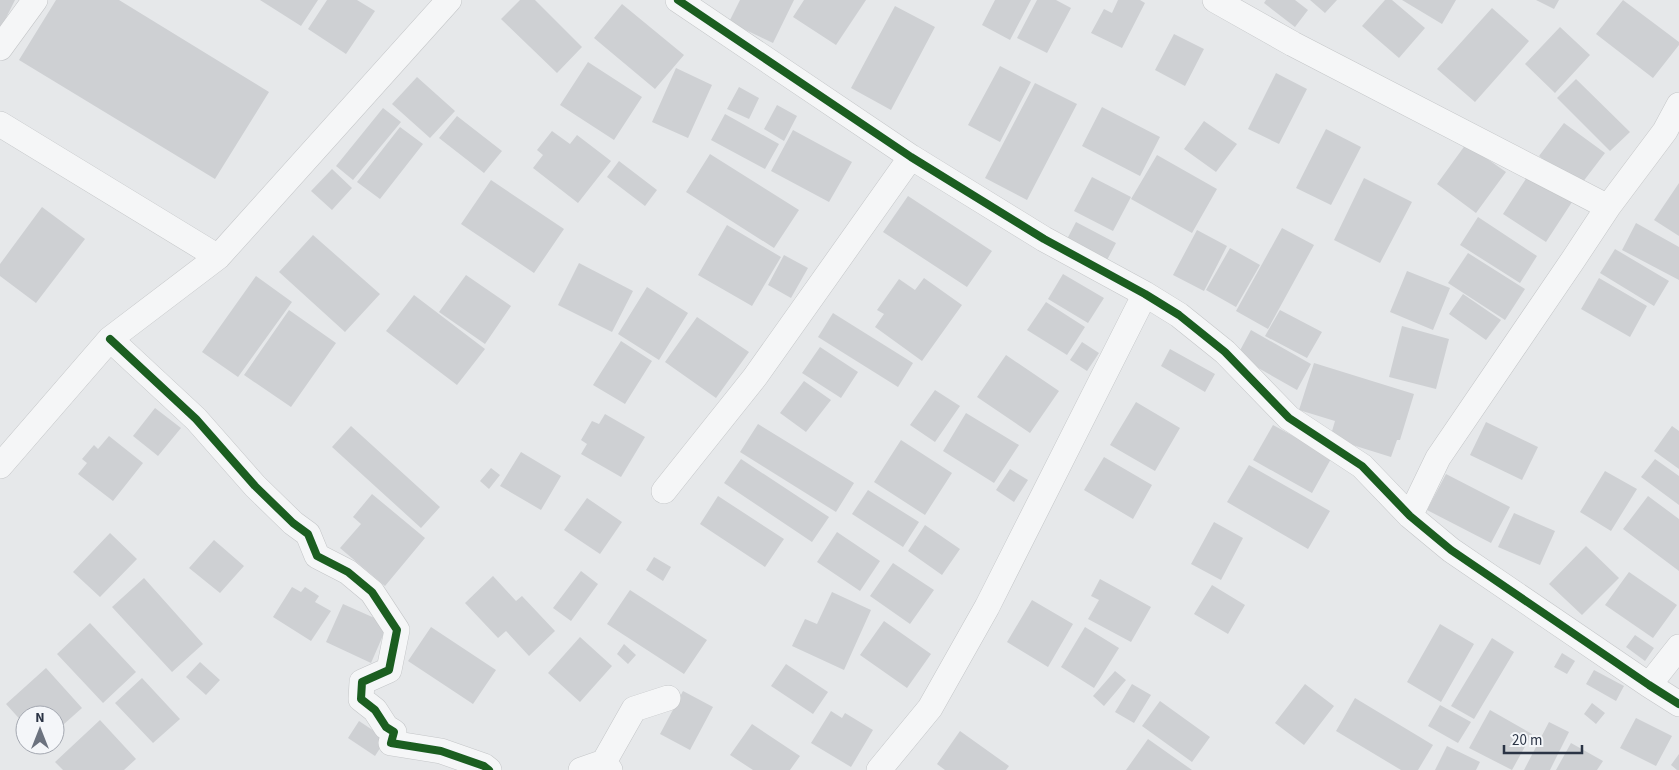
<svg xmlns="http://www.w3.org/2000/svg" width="1679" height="770" font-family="'Source Sans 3',sans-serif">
<rect width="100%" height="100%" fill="#e6e8ea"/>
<path fill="#ced0d3" d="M0,0h15l-15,30z
M56,0h63l150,92 -54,87 -196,-119z
M260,0h58l-17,26z
M327,0h30l18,11 -29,43 -38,-25z
M520,0h15l47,47 -25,26 -56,-54z
M740,0h54l-21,43 -44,-21z
M804,0h62l-30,45 -43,-28z
M995,0h36l-21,40 -28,-15z
M1037,0h19l15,8 -24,45 -30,-15z
M1118,0h22l5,3 -23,45 -31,-15 13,-24 8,4z
M1266,0h29l13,10 -13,17 -31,-24z
M1310,0h27l-12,13z
M1385,0h7l33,28 -26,30 -37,-32z
M1402,0h54l-14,24z
M1536,0h23l-5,9z
M1623,0l56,42v3l-26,33 -57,-44z
M622,4l62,51 -29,34 -61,-51z
M895,6l40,21 -44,83 -40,-22z
M1492,8l37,33 -54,61 -38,-33z
M1560,27l30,28 -35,38 -30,-29z
M1174,34l30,15 -19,37 -30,-16z
M588,62l54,35 -28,43 -54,-35z
M1000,66l31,16 -31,60 -32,-17z
M676,68l36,17 -24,53 -36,-16z
M1276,73l31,16 -28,55 -31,-15z
M417,77l38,34 -25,27 -38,-34z
M1576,79l54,53 -20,19 -53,-53z
M1035,83l42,21 -50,96 -42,-22z
M739,87l20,11 -10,21 -22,-10z
M777,105l20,11 -13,25 -20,-12z
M1102,107l58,30 -20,39 -58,-30z
M383,108l18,14 -48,58 -17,-14z
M725,114l54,30 -14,25 -54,-29z
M457,116l45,35 -18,22 -45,-35z
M1204,121l33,23 -21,28 -32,-23z
M1564,123l41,30 -26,34 -40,-31z
M400,127l23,17 -43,55 -23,-17z
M1326,129l35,18 -30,58 -35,-17z
M793,130l59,32 -23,40 -58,-31z
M552,131l18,13 7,-9 34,26 -33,42 -45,-35 10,-13 -6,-5z
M1466,144l40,28 -30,41 -39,-29z
M710,154l89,56 -25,38 -88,-56z
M1157,155l60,34 -25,44 -61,-34z
M619,161l38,29 -12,16 -38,-29z
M332,169l20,19 -20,22 -21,-19z
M1531,171l43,28 -28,43 -43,-28z
M1092,177l39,20 -18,34 -39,-20z
M1364,178l48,24 -32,61 -46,-23z
M491,180l73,49 -30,44 -73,-49z
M1679,183v53l-25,-16z
M908,196l84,55 -25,36 -84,-55z
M42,207l43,32 -49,64 -36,-27v-12z
M1478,217l59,39 -17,27 -60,-38z
M1076,222l40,21 -10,19 -40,-21z
M1636,223l43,24v33l-57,-30z
M727,225l54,32 -29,49 -54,-31z
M1282,228l32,17 -46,84 -32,-18z
M1197,230l30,16 -23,45 -31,-16z
M313,235l67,59 -35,38 -66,-60z
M1230,248l30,17 -24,42 -30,-17z
M1615,249l54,32 -15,25 -54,-33z
M1468,253l57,36 -20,31 -57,-37z
M784,255l24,13 -17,30 -23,-13z
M579,263l54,28 -21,41 -54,-27z
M1407,271l43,17 -17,42 -43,-18z
M1063,274l41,24 -16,25 -40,-24z
M466,275l45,31 -26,38 -46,-32z
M256,276l36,26 -54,75 -36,-25z
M924,278l38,27 -40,56 -47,-34 9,-13 -7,-4 22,-31 16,11z
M1599,278l48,28 -17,31 -49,-28z
M647,287l41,26 -29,47 -41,-26z
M1463,294l38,26 -15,20 -37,-26z
M414,295l71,54 -28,36 -71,-54z
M1046,302l39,25 -18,28 -40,-25z
M289,310l47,33 -45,64 -47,-32z
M1280,310l42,22 -15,26 -42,-22z
M833,313l80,50 -15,24 -80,-50z
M697,317l52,35 -33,46 -51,-36z
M1402,326l47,13 -13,50 -47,-12z
M1251,330l60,34 -14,26 -60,-34z
M621,341l31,20 -27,43 -32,-19z
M1082,342l17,11 -12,18 -17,-11z
M820,347l38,25 -17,26 -39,-25z
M1170,349l45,25 -10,18 -44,-26z
M1006,355l53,36 -29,42 -53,-36z
M1314,363l100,31 -14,46h-3l-6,17 -61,-19 5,-17 -36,-11z
M804,381l27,19 -25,32 -26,-19z
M935,390l25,16 -25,36 -25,-17z
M1136,402l44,26 -25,43 -45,-26z
M155,408l26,20 -23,28 -25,-20z
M966,413l53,32 -25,38 -51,-32z
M605,414l40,23 -24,40 -40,-23 6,-10 -6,-4 11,-19 7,3z
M1486,422l52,25 -16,33 -52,-25z
M758,424l96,59 -18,29 -96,-60z
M1273,425l59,32 -20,36 -59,-33z
M351,426l89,81 -19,21 -89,-81z
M1672,426l7,5v38l-25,-18z
M109,436l34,27 -30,38 -35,-27 9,-11 -5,-4 12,-14 4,4z
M901,440l51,33 -27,42 -51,-33z
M521,452l40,24 -20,34 -41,-24z
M1104,457l48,28 -19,34 -49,-29z
M741,459l88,58 -17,25 -88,-59z
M1655,459l24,17v29l-38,-28z
M1249,465l81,46 -22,38 -81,-47z
M491,468l9,7 -11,14 -9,-8z
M1010,469l18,11 -14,22 -18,-12z
M1605,471l32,18 -26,42 -31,-19z
M1446,474l64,33 -19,36 -64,-33z
M868,490l51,32 -16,25 -51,-33z
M372,494l53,44 -40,48 -45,-38 21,-24 -8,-7z
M718,496l66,43 -19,28 -65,-43z
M1648,496l31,23v52l-56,-42z
M587,498l35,24 -22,32 -36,-24z
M1514,513l41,18 -15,34 -42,-18z
M1214,522l29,16 -22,42 -30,-16z
M925,525l35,24 -18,26 -34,-24z
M837,532l43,29 -20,30 -43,-29z
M110,533l27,26 -37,38 -27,-25z
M214,540l30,26 -24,27 -31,-25z
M1586,546l33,32 -37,37 -33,-31z
M654,557l17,10 -8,14 -17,-11z
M893,563l41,27 -24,34 -40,-28z
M581,571l17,13 -27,37 -18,-13z
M1629,572l48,33 -24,33 -48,-33z
M493,576l23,25 6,-5 33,35 -26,25 -23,-25 -8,7 -33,-35z
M144,578l59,66 -31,28 -60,-65z
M1100,579l51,28 -20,35 -43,-23 11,-19 -8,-4z
M1212,585l33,20 -17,29 -34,-20z
M292,587l9,5 4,-5 14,9 -4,6 16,9 -20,30 -38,-24z
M630,590l77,50 -23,34 -77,-50z
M832,592l39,18 -27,60 -52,-24 13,-27 12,5z
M1032,600l41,24 -25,43 -41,-25z
M343,604l45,20 -17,39 -45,-21z
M884,621l47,33 -24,34 -47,-33z
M90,623l46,49 -33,31 -46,-49z
M1440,624l34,20 -33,58 -34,-20z
M431,627l65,43 -23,34 -65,-43z
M1085,627l34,21 -25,40 -33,-21z
M1635,635l19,13 -9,13 -19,-14z
M580,637l32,29 -32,36 -32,-29z
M1492,638l22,14 -40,67 -23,-13z
M624,644l12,11 -8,9 -11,-10z
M1562,653l13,8 -8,13 -13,-7z
M200,662l20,18 -14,15 -20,-18z
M786,664l42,28 -15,22 -42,-28z
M46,668l36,40 -27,24v-17h-30v10l-19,-21z
M1594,670l30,16 -8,15 -30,-17z
M1115,671l11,9 -22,26 -11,-10z
M142,678l38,41 -27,24 -38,-40z
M1132,684l19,11 -17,28 -19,-11z
M1305,684l29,22 -30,39 -29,-22z
M683,691l30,16 -23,43 -30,-16z
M1355,698l78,47 -15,25h-17l-65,-39z
M1160,701l50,36 -18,25 -50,-36z
M1592,703l13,10 -9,11 -12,-10z
M1440,705l31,17 -13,21 -30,-17z
M1490,710l42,24 -20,36 -43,-22z
M831,711l11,7 3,-5 28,17 -22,37 -40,-24z
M1636,718l36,18 -16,30 -36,-18z
M100,720l36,39 -12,11h-61l-8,-8z
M359,721l27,18 -11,17 -27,-18z
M1549,722l20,10 -19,38h-26z
M752,724l48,32 -10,14h-37l-23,-15z
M960,731l49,35 -3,4h-61l-8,-6z
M1148,739l44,31h-66z
M1571,743l32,18 -6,9h-41z
M1447,746l33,16 -4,8h-41z
M1679,754v16h-2l-6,-5z"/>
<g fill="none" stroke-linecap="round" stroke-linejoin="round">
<g stroke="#c4c6c8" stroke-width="26">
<path id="street" d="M678,0l233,157 133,82 101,55 34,21 46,37 64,66 73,48 48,50 41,34 198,135 30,19
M1215,0l78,44 315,163
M0,48l35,-48
M0,124l218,133
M110,339l86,80 59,67 38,37 15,11 9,22 31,16 24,20 25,38 -8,40 -27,12 -1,17 14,11 11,17 8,5 -3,11 50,8 43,15 5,4
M0,466l110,-127 108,-82 231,-257
M664,491l91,-114 156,-220
M1410,516l28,-58 135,-198 35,-53 57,-76 14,-26
M1649,685l30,-38
M581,770l23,-8
M610,770l-6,-8 30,-53 34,-11
M879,770l51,-62 57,-101 158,-313"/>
</g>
<use href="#street" stroke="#f5f6f7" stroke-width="25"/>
<g stroke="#f4f6f9" stroke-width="11">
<path id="cycleway" d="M678,0l233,157 133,82 101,55 34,21 46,37 64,66 73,48 48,50 41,34 198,135 30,19
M110,339l86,80 59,67 38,37 15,11 9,22 31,16 24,20 25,38 -8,40 -27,12 -1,17 14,11 11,17 8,5 -3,11 50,8 43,15 5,4"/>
</g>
<use href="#cycleway" stroke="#1b5e20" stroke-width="8"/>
</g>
<g transform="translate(40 730)"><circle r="24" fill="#f4f6f9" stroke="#a4a8b1"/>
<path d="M0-4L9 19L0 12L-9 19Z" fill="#6c737f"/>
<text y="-8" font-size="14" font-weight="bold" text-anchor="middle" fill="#2b3445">N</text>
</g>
<path d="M1504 745v8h78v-8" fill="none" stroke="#2b3445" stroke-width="2.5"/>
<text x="1512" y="745" font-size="15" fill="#2b3445" stroke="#f4f6f9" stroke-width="4" paint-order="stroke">20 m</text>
</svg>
